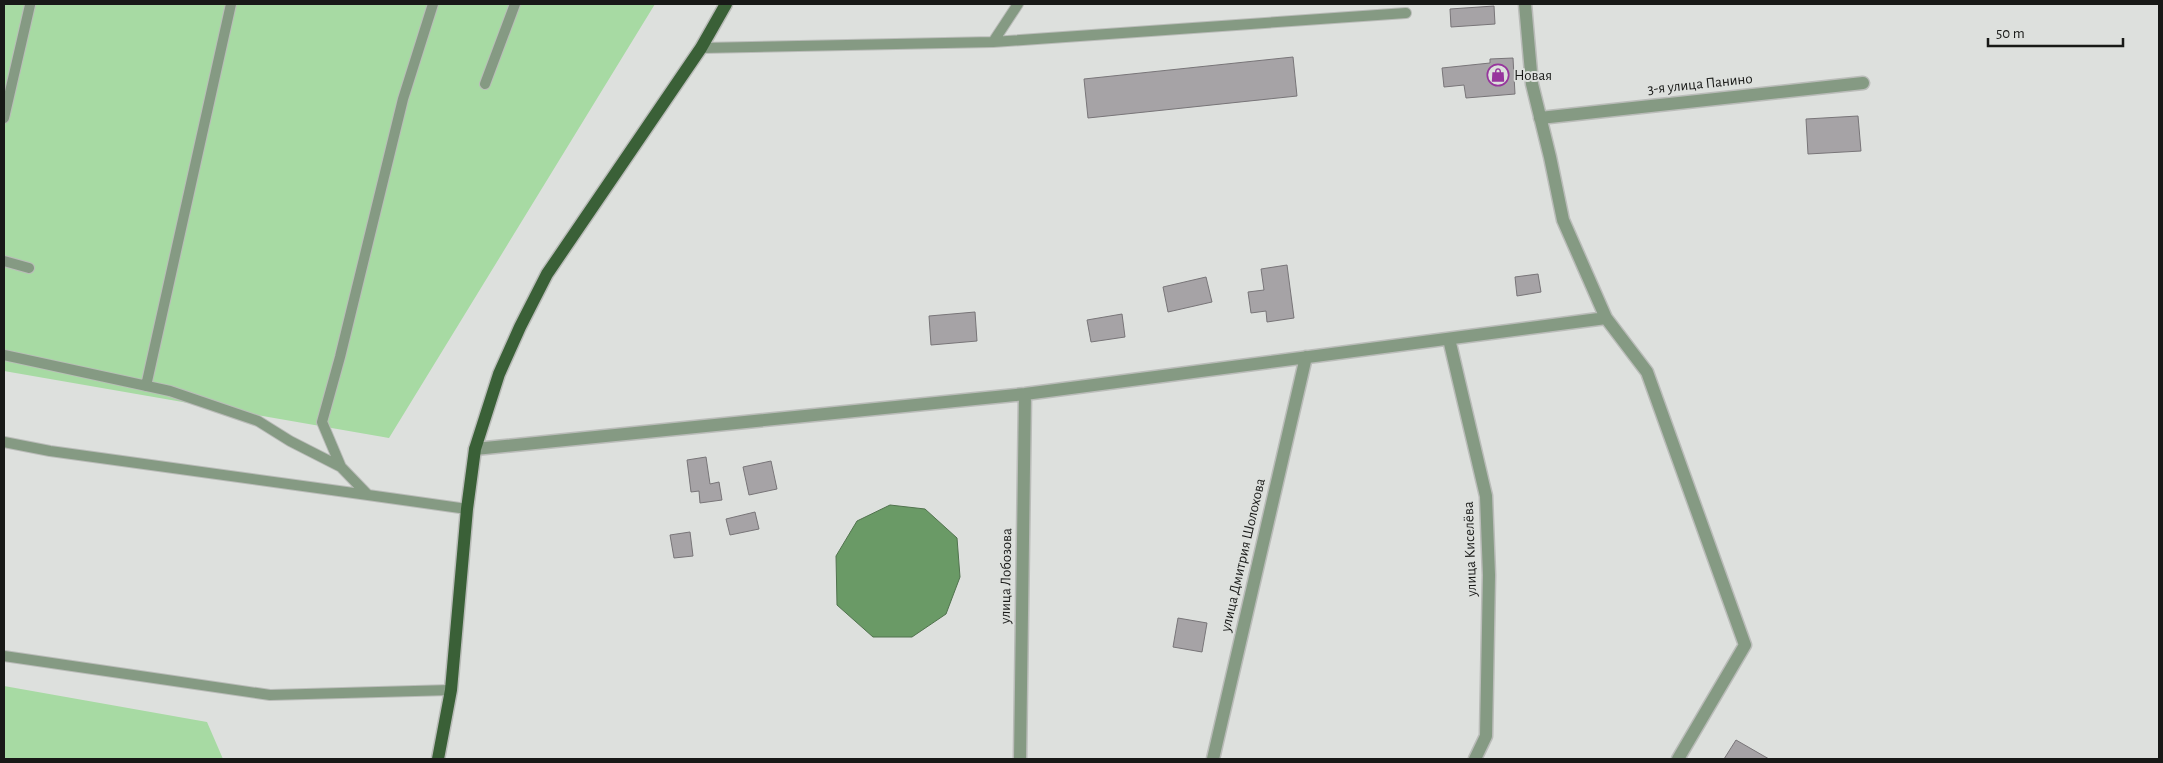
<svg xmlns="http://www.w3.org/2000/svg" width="2163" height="763" font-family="'Alegreya Sans',sans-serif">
<rect width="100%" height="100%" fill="#dde0dd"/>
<path fill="#a7daa3" d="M4,4h651l-266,434 -385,-67z
M4,686l203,36 16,37h-219z"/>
<path fill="#6a9a66" stroke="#51734e" d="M890,505l35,4 32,29 3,39 -14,37 -34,23h-39l-36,-32 -1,-49 21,-35z"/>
<path fill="#a6a3a6" stroke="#787578" d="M1494,6l1,18 -44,3 -1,-18z
M1293,57l4,39 -209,22 -4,-39z
M1513,58l2,36 -49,4 -2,-13 -20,2 -2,-19 48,-5v-4z
M1858,116l3,35 -53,3 -2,-35z
M1287,265l7,53 -27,4 -1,-11 -15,2 -3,-21 16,-2 -3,-21z
M1538,274l3,18 -24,4 -2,-19z
M1206,277l6,25 -44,10 -5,-25z
M975,312l2,29 -46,4 -2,-29z
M1122,314l3,23 -34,5 -4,-22z
M706,457l4,27 9,-2 3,18 -22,3 -1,-12 -8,1 -4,-32z
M771,461l6,28 -28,6 -6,-28z
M755,512l4,17 -29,6 -4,-16z
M690,532l3,24 -19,2 -4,-23z
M1178,618l29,5 -5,29 -29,-5z
M1736,740l33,19h-45z"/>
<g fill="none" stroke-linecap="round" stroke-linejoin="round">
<g stroke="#babcb9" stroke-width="12">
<path id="service" d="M993,42l25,-38
M701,48l292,-6 413,-29
M485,84l30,-80
M4,118l26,-113
M4,261l25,7
M4,355l166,36 88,30 32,20 51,26 27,28 99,14
M146,386l85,-382
M4,442l46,9 318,44
M341,467l-19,-45 18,-65 63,-258 30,-95
M4,656l266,39 181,-5"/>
</g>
<g stroke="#babcb9" stroke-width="15">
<path id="minor" d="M1525,4l7,80 18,73 13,63 43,98
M1540,118l323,-35
M1449,339l37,157 3,79 -3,161 -11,23
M475,449l550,-55 581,-76 41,54 98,273 -67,114
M1020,759l5,-365
M1213,759l93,-402"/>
</g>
<g stroke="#babcb9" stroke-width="15">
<path id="primary" d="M438,759l13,-69 16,-181 8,-60 24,-75 21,-47 27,-53 154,-226 25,-44"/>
</g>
<use href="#service" stroke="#859a83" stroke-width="10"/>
<use href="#minor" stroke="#859a83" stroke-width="12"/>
<use href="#primary" stroke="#3a6037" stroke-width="12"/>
</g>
<defs>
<g id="shop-ring" transform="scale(1.125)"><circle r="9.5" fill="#dde0dd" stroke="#97359d" stroke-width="1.5"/><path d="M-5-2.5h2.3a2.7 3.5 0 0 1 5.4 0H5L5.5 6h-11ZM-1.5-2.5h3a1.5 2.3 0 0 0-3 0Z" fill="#97359d"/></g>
</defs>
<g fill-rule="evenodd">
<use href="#shop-ring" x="1498" y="75"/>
</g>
<g text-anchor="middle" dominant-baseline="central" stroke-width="4" stroke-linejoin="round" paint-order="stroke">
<g font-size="15" fill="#181917" stroke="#dde0dd" text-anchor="start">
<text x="1514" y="75">Новая</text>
</g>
<g font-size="15" fill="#181917" stroke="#dde0dd">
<text transform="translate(1700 84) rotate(-6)">3-я улица Панино</text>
<text transform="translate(1470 549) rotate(-92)">улица Киселёва</text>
<text transform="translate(1243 555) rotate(-77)">улица Дмитрия Шолохова</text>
<text transform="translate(1006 576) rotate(-89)">улица Лобозова</text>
</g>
</g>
<rect width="2163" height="763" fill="none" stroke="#181917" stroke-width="10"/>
<path d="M1988 38v8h135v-8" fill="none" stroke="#181917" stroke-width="2.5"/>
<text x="1996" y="38" font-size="15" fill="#181917" stroke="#dde0dd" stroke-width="4" paint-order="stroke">50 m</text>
</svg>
